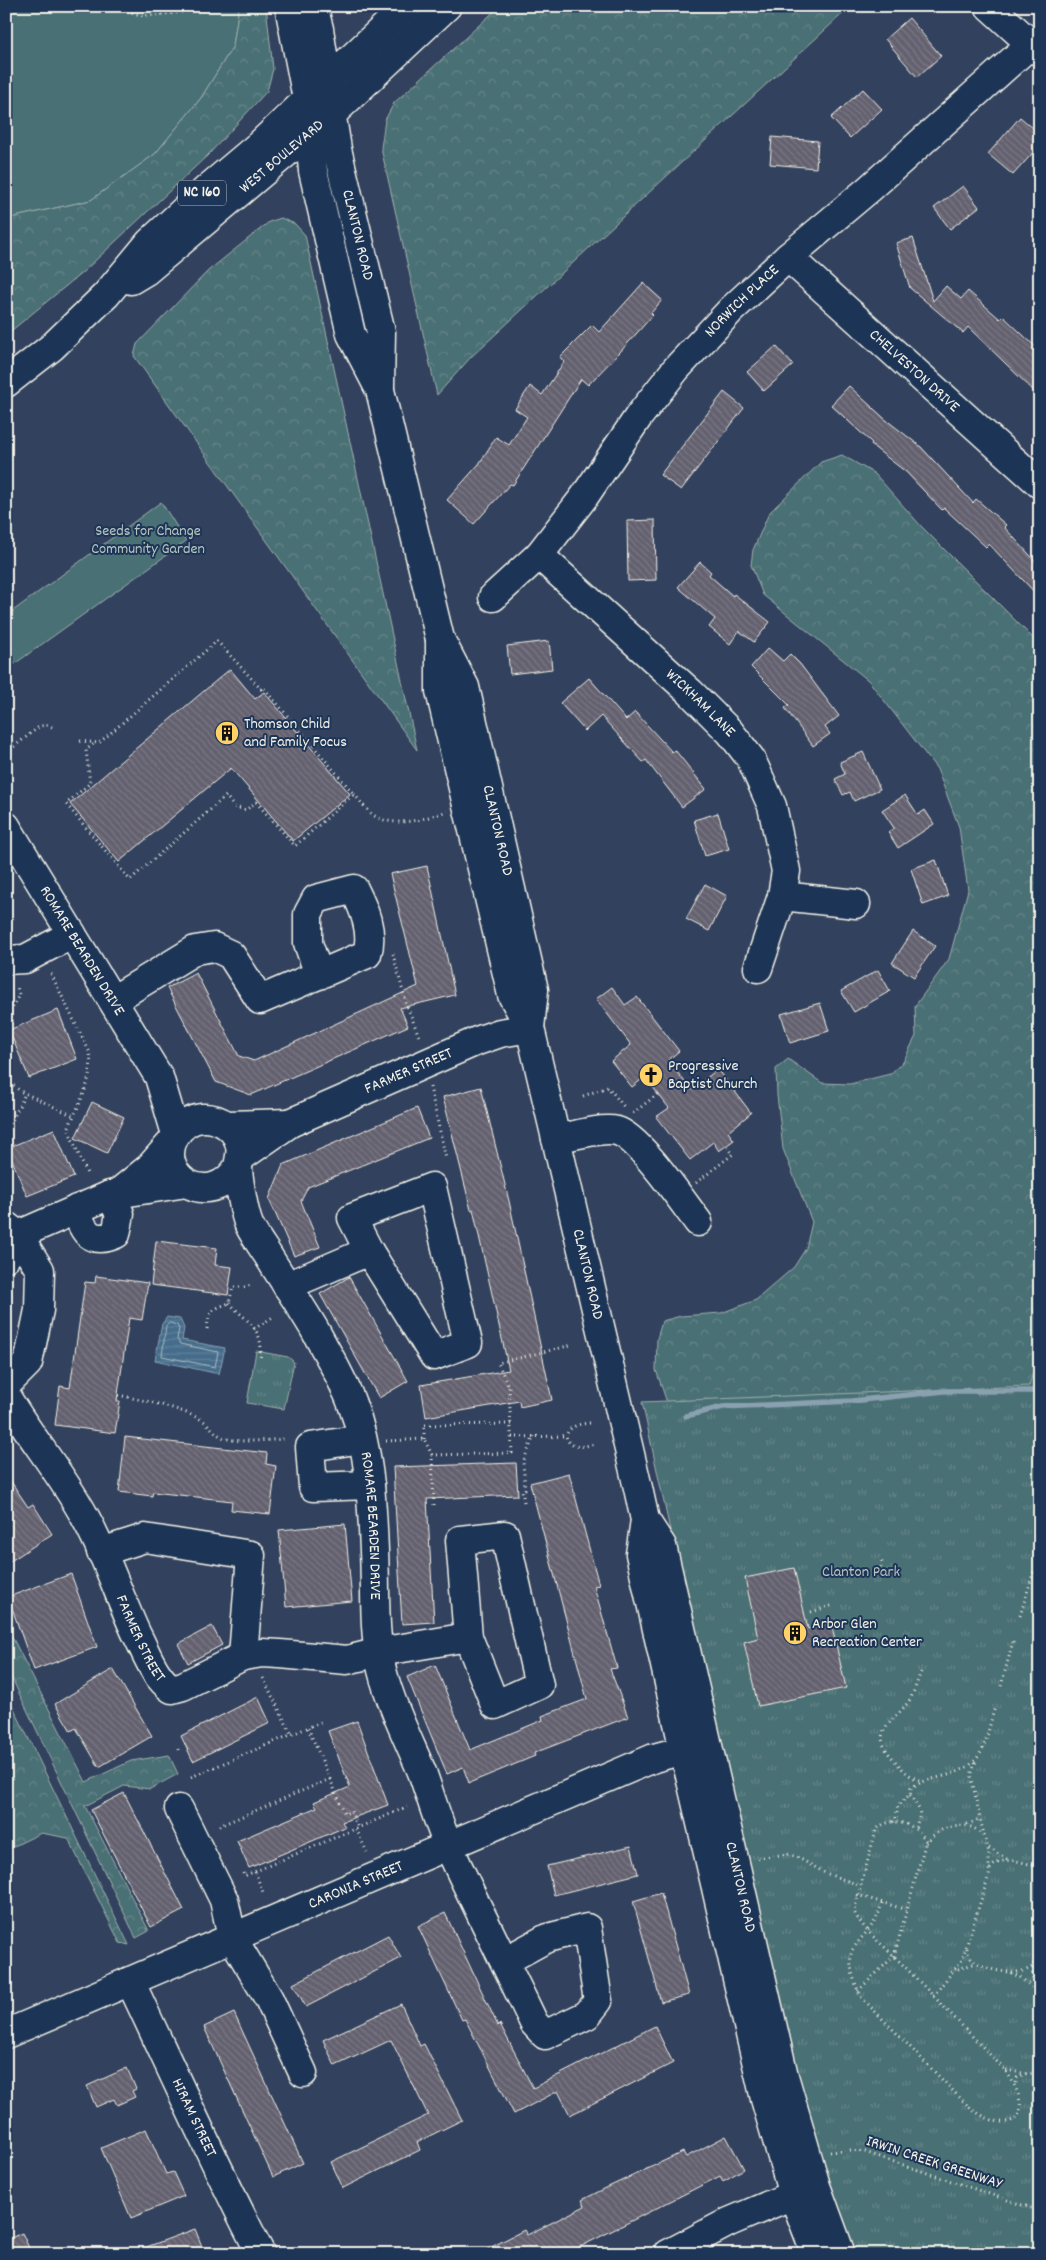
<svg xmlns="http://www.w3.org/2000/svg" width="1046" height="2260" font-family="Dekko,sans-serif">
<defs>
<pattern id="forest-crowns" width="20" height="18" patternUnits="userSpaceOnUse" patternTransform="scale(1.25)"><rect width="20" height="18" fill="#4a7074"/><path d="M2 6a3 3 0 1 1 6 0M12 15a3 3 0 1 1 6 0" fill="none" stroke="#658588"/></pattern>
<pattern id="park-tufts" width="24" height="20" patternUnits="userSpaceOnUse" patternTransform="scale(1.25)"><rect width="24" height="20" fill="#4a7074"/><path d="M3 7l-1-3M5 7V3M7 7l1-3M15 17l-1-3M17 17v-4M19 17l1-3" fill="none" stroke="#658588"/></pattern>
<pattern id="water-rules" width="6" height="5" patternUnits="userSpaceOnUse" patternTransform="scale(1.25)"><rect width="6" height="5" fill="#446c8b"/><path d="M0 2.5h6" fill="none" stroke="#60819b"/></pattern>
<pattern id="building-back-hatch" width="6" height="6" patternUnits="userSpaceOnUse" patternTransform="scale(1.25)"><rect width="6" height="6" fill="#64616f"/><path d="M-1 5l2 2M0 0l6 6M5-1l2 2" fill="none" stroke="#7b7884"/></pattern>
</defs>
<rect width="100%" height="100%" fill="#32425e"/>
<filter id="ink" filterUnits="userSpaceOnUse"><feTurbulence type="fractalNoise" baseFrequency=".02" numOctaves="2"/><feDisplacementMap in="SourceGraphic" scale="10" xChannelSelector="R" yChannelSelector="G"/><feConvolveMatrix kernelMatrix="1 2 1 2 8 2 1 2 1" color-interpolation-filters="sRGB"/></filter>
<g filter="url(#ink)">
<path fill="#4a7074" stroke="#9fb0ae" d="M6,6h233l-6,40 -32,52 -46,56 -64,46 -85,19z
M161,502l25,39 -180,129v-54z"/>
<path fill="url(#forest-crowns)" stroke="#9fb0ae" d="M239,6h27l7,63 -6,22 -58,63 -126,118 -77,63v-116l85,-19 64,-46 46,-56 32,-52z
M500,6h351l-380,351 -34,38 -56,-247 4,-28 9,-17z
M281,218l14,6 10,11 112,515 -283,-394 3,-12 71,-73 61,-49z
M842,455l33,19 46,52 119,119v829l-359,-30 -25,-74 1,-31 5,-18 19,-5 40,-3 35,-13 38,-33 12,-19 6,-26 -29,-73 -6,-54 -1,-26 12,-10 34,24 28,1 40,-10 13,-12 13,-26 -1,-30 34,-47 19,-69 -9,-63 -22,-58 -68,-88 -106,-86 -12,-30 2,-15 16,-37 52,-51z
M6,1625l80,157 45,-21 38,-6 9,19 -28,15 -26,-3 -39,20 64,125 -13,7 -130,-272z
M6,1692l123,253 -9,-2 -52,-105 -27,-5 -35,17z"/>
<path fill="url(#park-tufts)" stroke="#9fb0ae" d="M1040,1350v904h-186l-17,-46 -37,-121 -97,-406 -61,-279 387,-16z
M256,1351l32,6 6,5 -10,47 -37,-6z"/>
<path fill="url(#water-rules)" stroke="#8aa1b0" d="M167,1317l13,2 4,9 -2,12 43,8 -6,26 -64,-14 7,-36z"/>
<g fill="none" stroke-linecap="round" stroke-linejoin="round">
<path stroke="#aebcc3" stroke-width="1" d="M170,1323l7,2 2,4 -2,10 3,5 38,8 -3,15 -53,-11 4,-30z"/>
<path stroke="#8aa1b0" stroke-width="5.5" d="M686,1416l37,-9 129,-6 92,-10h96"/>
</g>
<path fill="url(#building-back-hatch)" stroke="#f4f1e8" d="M909,18l32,38 -24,21 -32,-38z
M863,89l19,20 -32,29 -19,-20z
M1020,117l20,17v11l-27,30 -25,-21z
M772,137l46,4 -2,27 -46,-4z
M963,186l16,21 -29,22 -16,-21z
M913,238l20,63 13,-15 15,13 7,-8 32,28 3,-3 37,35v46l-72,-70 -5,6 -53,-45 -14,-45z
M643,283l19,17 -11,13 2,2 -33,37 -32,33 -7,-6 -68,106 -3,-1 -36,40 -27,-24 32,-36 17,-27 13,8 18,-28 -12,-8 15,-23 12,9 22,-33 -4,-5 32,-32 7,7z
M776,346l17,19 -29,26 -17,-19z
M849,386l36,33 36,28 52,56 3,-4 30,26 -2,2 36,39v32l-51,-54 -3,3 -42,-39 -2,2 -36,-38 -35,-27 1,-2 -41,-38z
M724,392l20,16 -63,82 -21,-15z
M655,520l1,60 -28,1 -1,-60z
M700,562l11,10 -2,3 24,21 1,-2 36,28 -16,20 -15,-11 -9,13 -21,-17 6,-8 -37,-32z
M549,641l3,28 -42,5 -3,-28z
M768,648l15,13 7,-7 10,10 39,52 -14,11 5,7 -17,12 -28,-38 4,-3 -38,-38z
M230,669l25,30 9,-7 86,102 -57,47 -62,-73 -112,94 -49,-58z
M589,678l37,42 9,-8 37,40 3,-2 31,39 -24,18 -36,-47 -3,2 -42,-46 -16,15 -25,-28z
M863,752l17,37 -26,12 -4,-9 -7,3 -8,-16 10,-5 -5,-12z
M905,795l13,20 7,-5 9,14 -36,24 -10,-16 6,-4 -12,-18z
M718,813l11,36 -24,7 -11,-36z
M936,860l12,36 -25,9 -12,-36z
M427,866l28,129 -55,13 8,18 -157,69 -35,-13 -49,-94 29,-15 43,83 15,5 164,-75 -28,-112z
M705,884l22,12 -18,35 -23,-12z
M913,931l22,15 -21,31 -22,-14z
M878,970l12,21 -36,21 -13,-21z
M612,987l13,18 12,-8 42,54 -11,9 23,30 27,-21 33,44 -23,19 6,8 -15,11 -6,-9 -23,18 -34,-43 13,-9 -24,-31 -13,10 -21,-26 20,-16 -35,-46z
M820,1003l9,28 -39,12 -9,-29z
M58,1010l19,49 -48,19 -20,-48z
M481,1087l28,114 43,199 -32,7 -1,-6 -93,16 -5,-32 88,-15 -36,-161 -2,1 -28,-113z
M92,1102l32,15 -17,36 -32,-15z
M417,1108l12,30 -121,49 -7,14 19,46 -26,9 -25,-57 14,-34z
M54,1129l20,48 -47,19 -20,-48z
M156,1241l61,7 -2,17 17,2 -4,28 -77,-10z
M96,1276l52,7 -6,37 -13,-2 -12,83h3l-5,32 -60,-8 5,-39 10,2 15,-106 10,1z
M349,1277l59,104 -29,17 -59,-104z
M125,1437l142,16 -1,11 10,2 -6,48 -39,-4 1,-9 -79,-9 -1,4 -33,-4z
M516,1463l2,32 -91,4 7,123 -32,2 -9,-157z
M569,1473l30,112 -5,1 23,82 -7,1 18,48 -94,36 1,3 -66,27 -6,-16 -16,7 -40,-97 28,-12 35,85 73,-30 -1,-4 45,-17 -57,-216z
M6,1474l22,33 5,-3 19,30 -46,30z
M345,1524l7,77 -66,6 -7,-77z
M794,1568l14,61 23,-6 15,65 -88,18 -14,-64 14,-4 -13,-60z
M71,1574l26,73 -63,23 -26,-73z
M212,1626l10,19 -34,18 -10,-19z
M113,1669l39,67 -53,31 -23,-39 -5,3 -16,-27z
M258,1697l12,26 -77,38 -12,-25z
M357,1721l31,84 -46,17 3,5 -96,41 -12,-27 80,-34 -3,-5 36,-15 -22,-56z
M124,1793l60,117 -33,17 -60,-117z
M631,1846l7,28 -84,21 -7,-29z
M661,1893l28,102 -28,7 -28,-101z
M445,1913l53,113 2,-2 33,64 122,-62 18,37 -103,52 -12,-24 -44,23 -49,-95 -3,1 -44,-94z
M388,1935l13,23 -95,49 -13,-23z
M401,2004l19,42 4,-2 38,76 -45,22 3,8 -77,38 -12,-26 97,-47 -37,-75 -56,26 -12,-26z
M234,2013l69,150 -30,14 -69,-150z
M127,2068l9,21 -4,2 3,6 -18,8 -3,-6 -18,8 -9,-21z
M146,2129l20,45 7,-2 11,24 -53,22 -30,-70z
M726,2136l18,33 -21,12 -3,-5 -154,78h-88l46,-24 3,5 58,-29 -3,-6 22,-11 79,-37 3,5z
M195,2229l10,25h-72v-2z
M22,2233l8,17 -9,4h-15v-14z"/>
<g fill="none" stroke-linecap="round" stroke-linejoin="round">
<g stroke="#f4f1e8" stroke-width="31">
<g id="minor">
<path d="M289,6l18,93"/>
<path d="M313,6l6,23 8,51"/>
<path d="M989,6l51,46"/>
<path id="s1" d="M788,257l252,227"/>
<path id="s2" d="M539,555l151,137 40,40 21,27 21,47 14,65 -4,25 -24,72"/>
<path id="s3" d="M493,597l46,-42 45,-58 55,-81 37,-47 55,-59 57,-53 81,-68 162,-145"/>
<path id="s4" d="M6,826l153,251 17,57"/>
<path d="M782,896l74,8"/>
<path d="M6,960l19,-1 47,-25"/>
<path d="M113,1000l82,-50 19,-3 17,8 29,45 107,-46c7,-22 -3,-45 -13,-65l-38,10 -8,15v29l11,32"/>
<path d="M227,1125l63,-2"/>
<path d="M556,1139c15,-3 46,-12 61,-8 22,6 65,70 81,91"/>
<path id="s5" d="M241,1157l49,-34 187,-82 23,-8 30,-5"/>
<path id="s6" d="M238,1167c-29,46 -85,8 -63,-31 6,-10 16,-17 27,-18 18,-1 35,11 38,28 2,9 -2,15 -2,23 1,13 6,44 11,56 5,10 12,20 18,29 16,26 34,52 49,78 12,23 27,47 36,72 18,46 20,98 22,147 2,39 -1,81 8,119 9,35 26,69 40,102 9,25 16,51 27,75 27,59 57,117 85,176l11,12 42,-20 11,-14 -11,-73 -40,10 -42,23"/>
<path d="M432,1187l36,156 -34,13 -65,-105 -17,-33z"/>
<path d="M118,1193l32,-26 21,-24"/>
<path d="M77,1209c5,23 14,36 39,25l4,-20 -10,-19"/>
<path d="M6,1226l12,9 22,35 -1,40 -11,53 -22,22"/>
<path d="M6,1257l12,-22 92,-40 76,-12"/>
<path d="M287,1286l82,-35"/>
<path id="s7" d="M6,1396c24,41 56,78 79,121 21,37 34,80 52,118 10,19 17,42 35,54l11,-3 60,-30 19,-3 18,1 67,6 32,-8 89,-15"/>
<path d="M362,1439l-52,8 3,40 57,-2"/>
<path d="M505,1535l34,150 -44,20 -27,-68 -8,-97z"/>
<path d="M101,1552l44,-14 106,17 -8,101"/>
<path d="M179,1809l45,91 8,37 37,62 34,74"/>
<path id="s8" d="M130,1981c43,91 84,183 131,273"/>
<path id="s9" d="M6,2034l648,-276 52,-14"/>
<path d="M668,2254l61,-32 85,-36"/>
</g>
</g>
<g stroke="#f4f1e8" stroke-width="31">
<g id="major">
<path id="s10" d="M307,99l6,72 38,163 29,56 60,249 25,48 69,303 -4,38"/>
<path id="s11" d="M329,99l8,50 44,183 -1,54"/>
<path id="s12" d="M131,280l15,-9 185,-156 116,-109"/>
<path d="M6,383l46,-36 54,-52 44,-53 58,-54 51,-43 148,-139"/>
<path id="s13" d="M440,639v52l72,304 18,33 108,460 7,32 -5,34 44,196 81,349 28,96 23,59"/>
<path id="s14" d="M645,1520l17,26 122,530 32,110 25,68"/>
</g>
</g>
<path stroke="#f4f1e8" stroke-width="3" stroke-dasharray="1 4" stroke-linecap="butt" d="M113,6l30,10 43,-4 15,-6
M80,741l19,2 118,-102 44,48 2,-2 91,107 -59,52 -39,-44 -10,8 -12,-3 -8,-11 -96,84 -64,-76 24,-21 -4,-33 9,-7
M6,753l34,-27 7,-1 5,2
M354,794c6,7 12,15 19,21 21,14 52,4 74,-4
M393,954l13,49 14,36
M51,974l39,79c4,27 -12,52 -22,76l20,47
M6,1021l13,-26 -2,-9
M6,1079l14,12 54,25
M430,1087l16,72
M583,1096l25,-9 17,21
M633,1113l25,-19
M6,1133l19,-39
M696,1183l37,-29 -6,-8
M229,1303c20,20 36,27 31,57
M207,1329c2,-20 5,-19 22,-26l4,-16h13l7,-3
M254,1329l19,-12
M118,1395c28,6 56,11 82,24 11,5 14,17 28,20 18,4 39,1 58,0
M590,1423c-10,1 -20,2 -24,13 4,14 16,11 28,8
M512,1437l54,-1
M424,1439v-14l88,-1
M386,1441l38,-2 8,16
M524,1502l-2,-12 3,-1 -2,-27 11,-26
M434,1505l-2,-50 80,-2 -3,-65 -11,-25 74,-18
M879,1577l3,-16
M811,1612l23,-7
M1020,1616l14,-46
M921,1672c-4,9 -7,21 -12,29 -18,25 -42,30 -14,60 9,10 15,17 28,20
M263,1678l29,57
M1001,1686l13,-48
M178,1749l1,4
M191,1777l130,-55
M330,1779l15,35 6,-3 7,17
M910,1795l9,14 1,6 -5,14
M893,1822l3,-4 2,-13 12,-10 1,-7c10,-7 21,-9 33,-12 43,-11 39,-31 51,-69
M967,1824l9,-3 3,-5
M219,1826l111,-47 -22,-51
M356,1829l11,23
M926,1843c13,-18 44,-26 58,-6
M989,1848l18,11
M758,1858l29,-4 10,3 28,16 34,12
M990,1869c12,-15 34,-7 50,-1
M255,1872l9,23
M243,1873l1,3 163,-69
M857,1895l50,15
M1040,1939c-6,21 -13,40 0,59
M967,1948c1,22 52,31 66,18
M958,1969l18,-6
M1011,1973l9,4 13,11
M858,1991l36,-35 32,-115c-9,-17 -36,-27 -50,-11l-22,81c7,17 27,32 40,45 37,37 73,75 109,112 12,12 31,52 2,54 -12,1 -23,-7 -33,-12l-110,-112c-6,-9 -16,-38 -9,-49 12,-18 23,-22 29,-46
M933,1996l29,-36 27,-85v-22l-8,-30 -10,-48 5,-14
M1006,2070l21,4 13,-2
M1016,2083l1,-5 7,-4
M830,2152l21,-2 14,2 175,59"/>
<use href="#minor" stroke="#1d3557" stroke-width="28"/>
<use href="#major" stroke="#1d3557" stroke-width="28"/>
</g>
</g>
<defs>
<g id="building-disc" transform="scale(1.25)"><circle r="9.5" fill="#ffd166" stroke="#1d3557"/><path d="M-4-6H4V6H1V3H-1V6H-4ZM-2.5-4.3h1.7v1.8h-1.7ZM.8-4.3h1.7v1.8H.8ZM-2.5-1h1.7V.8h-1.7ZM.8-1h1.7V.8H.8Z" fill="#111"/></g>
<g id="church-disc" transform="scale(1.25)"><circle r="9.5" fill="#ffd166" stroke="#1d3557"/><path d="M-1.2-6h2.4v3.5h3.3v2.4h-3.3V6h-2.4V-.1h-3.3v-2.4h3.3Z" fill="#111"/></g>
</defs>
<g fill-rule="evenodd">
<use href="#building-disc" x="227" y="733"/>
<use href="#church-disc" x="651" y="1075"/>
<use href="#building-disc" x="795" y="1633"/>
</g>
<g text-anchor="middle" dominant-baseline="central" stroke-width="4" stroke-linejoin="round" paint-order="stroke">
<rect fill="#1d3557" stroke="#b4b9bc" stroke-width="1" x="178" y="180.5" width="48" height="25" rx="4"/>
<g font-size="15" font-weight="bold" fill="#f4f1e8">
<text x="202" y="193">NC 160</text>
</g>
<g font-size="16" fill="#f4f1e8" stroke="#1d3557">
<text stroke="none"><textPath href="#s12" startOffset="195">WEST BOULEVARD</textPath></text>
<text stroke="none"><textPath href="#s11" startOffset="139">CLANTON ROAD</textPath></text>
<text stroke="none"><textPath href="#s3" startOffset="388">NORWICH PLACE</textPath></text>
<text stroke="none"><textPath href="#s1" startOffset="170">CHELVESTON DRIVE</textPath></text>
<text stroke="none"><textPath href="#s2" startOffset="219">WICKHAM LANE</textPath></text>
<text stroke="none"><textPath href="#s10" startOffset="760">CLANTON ROAD</textPath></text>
<text stroke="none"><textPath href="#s4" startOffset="146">ROMARE BEARDEN DRIVE</textPath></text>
<text stroke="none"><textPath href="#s5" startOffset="189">FARMER STREET</textPath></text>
<text stroke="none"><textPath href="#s13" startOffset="655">CLANTON ROAD</textPath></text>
<text stroke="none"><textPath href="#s6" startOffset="610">ROMARE BEARDEN DRIVE</textPath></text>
<text stroke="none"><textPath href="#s7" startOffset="278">FARMER STREET</textPath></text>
<text stroke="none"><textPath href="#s9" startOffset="380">CARONIA STREET</textPath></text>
<text stroke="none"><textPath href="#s14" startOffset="381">CLANTON ROAD</textPath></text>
<text stroke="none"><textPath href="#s8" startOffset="151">HIRAM STREET</textPath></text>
<text transform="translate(934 2163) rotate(18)">IRWIN CREEK GREENWAY</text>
</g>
<g font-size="16" fill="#b8c4bf" stroke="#1d3557">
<text x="148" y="531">Seeds for Change<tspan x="148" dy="18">Community Garden</tspan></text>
<text x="861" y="1572">Clanton Park</text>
</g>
<g font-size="16" fill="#f4f1e8" stroke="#1d3557" text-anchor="start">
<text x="244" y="724">Thomson Child<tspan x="244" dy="18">and Family Focus</tspan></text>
<text x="668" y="1066">Progressive<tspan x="668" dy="18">Baptist Church</tspan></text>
<text x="812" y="1624">Arbor Glen<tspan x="812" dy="18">Recreation Center</tspan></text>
</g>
</g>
<rect width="1046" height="2260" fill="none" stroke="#1d3557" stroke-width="25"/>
<rect x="12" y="12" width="1021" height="2235" fill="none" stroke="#f4f1e8" stroke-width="2" filter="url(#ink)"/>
</svg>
